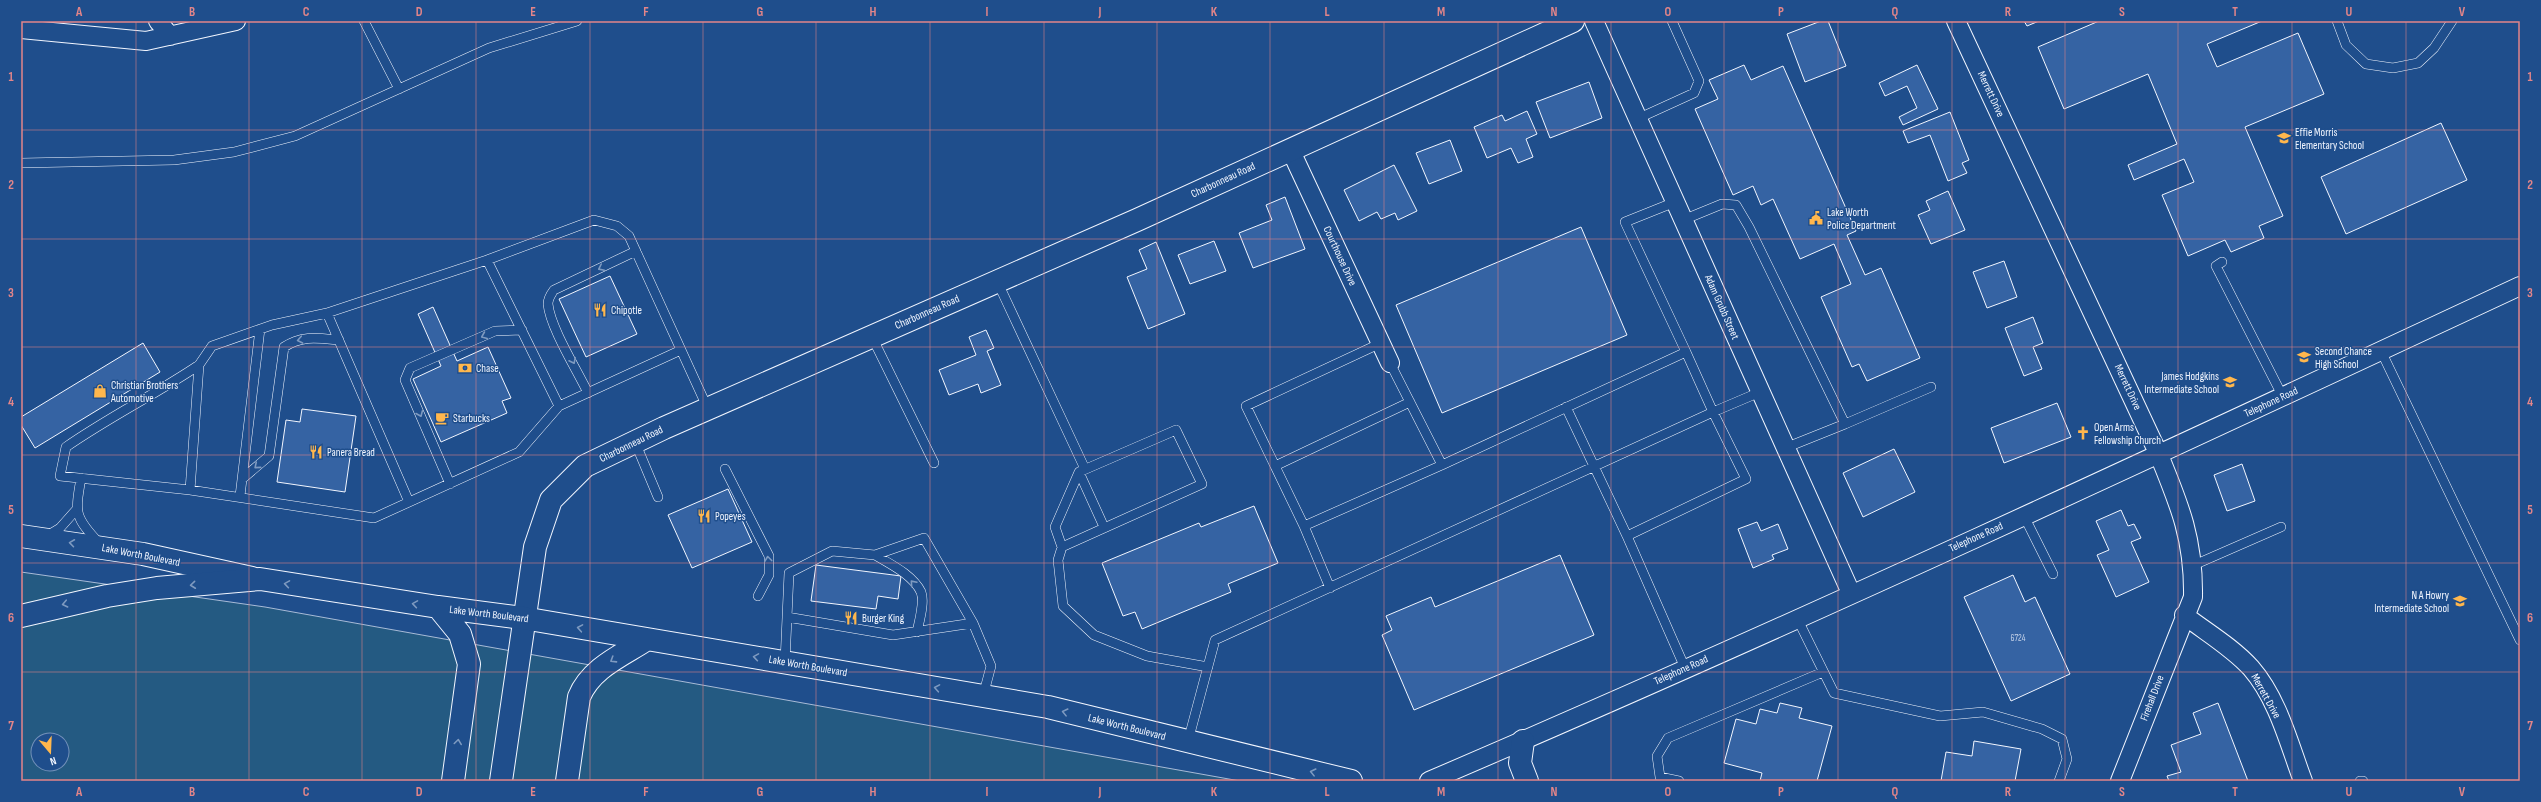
<svg xmlns="http://www.w3.org/2000/svg" width="2541" height="802" font-family="'Sofia Sans Condensed',sans-serif">
<rect width="100%" height="100%" fill="#1f4e8c"/>
<path fill="#245a82" stroke="#a8bbd7" fill-rule="evenodd" d="M21,572l244,35 975,174h-1219zM38,740h24v24h-24z"/>
<path fill="#3563a3" stroke="#f2f6ff" d="M1821,21h7l18,45 -41,16 -18,-48z
M2024,21h15l-12,5z
M2099,21h163l-55,23 10,23 81,-34 26,61 -79,33 38,89 -24,10 5,12 -33,14 -6,-12 -37,16 -26,-61 32,-13 -10,-23 -50,21 -6,-15 49,-21 -29,-70 -84,35 -26,-62z
M1744,65l7,15 32,-14 73,165 -9,4 18,40 16,-7 39,90 -53,23 -8,-17 -7,3 -31,-70 30,-13 -17,-40 -34,15 -27,-60 -12,6 -8,-19 -20,9 -38,-86 23,-10 -9,-19z
M1917,65l21,44 -35,16 -4,-8 18,-9 -10,-22 -22,10 -6,-13z
M1589,82l13,36 -52,20 -14,-36z
M1527,111l10,23 -11,5 7,18 -15,6 -7,-15 -24,10 -13,-31 28,-12 3,6z
M1950,112l19,48 -7,3 5,10 -19,8 -18,-46 -22,8 -5,-12z
M2441,123l26,57 -121,54 -25,-57z
M1450,140l12,31 -33,13 -13,-31z
M1394,165l23,46 -19,9 -3,-7 -14,6 -4,-7 -18,9 -15,-31z
M1948,191l17,39 -34,14 -13,-29 12,-5 -4,-9z
M1285,197l20,52 -52,19 -14,-35 33,-13 -6,-15z
M1581,227l46,108 -185,78 -46,-108z
M1214,241l12,30 -36,13 -12,-29z
M1156,242l29,72 -37,15 -21,-52 20,-8 -8,-19z
M2004,261l13,36 -30,11 -14,-36z
M610,276l27,58 -51,23 -27,-58z
M433,307l24,54 31,-14 23,51 -9,3 5,12 -66,29 -28,-63 28,-13 -23,-52z
M2033,317l10,26 -10,4 9,22 -18,7 -19,-48z
M986,330l8,18 -7,3 14,34 -20,8 -3,-9 -29,11 -10,-25 37,-15 -7,-18z
M143,343l17,29 -125,76 -14,-23v-8z
M2057,403l14,34 -67,26 -13,-35z
M302,409l54,7 -11,76 -68,-10 9,-62 14,2z
M1894,449l21,43 -52,25 -20,-44z
M2242,464l13,37 -28,10 -13,-36z
M728,489l24,53 -60,26 -24,-53z
M1254,506l24,57 -50,21 3,8 -89,37 -7,-17 -12,4 -21,-53 97,-40 2,4z
M2121,510l7,16 6,-2 7,14 -10,4 18,40 -33,15 -19,-42 12,-5 -13,-29z
M1757,522l4,9 17,-7 10,25 -16,6 2,4 -21,9 -15,-39z
M1560,555l34,80 -180,75 -32,-75 10,-5 -6,-14 45,-19 4,10z
M816,565l85,11 -3,23 -20,-3 -2,13 -65,-8z
M2013,575l12,27 10,-5 35,77 -59,27 -47,-104z
M1780,703l22,5 -3,10 33,8 -15,55h-57l2,-8 -38,-10 12,-44 20,5 4,-15 17,4z
M2218,703l30,78h-79l-2,-5 14,-4 -10,-27 30,-11 -8,-21z
M1974,741l47,8 -6,32h-74l5,-29 26,4z"/>
<g fill="none" stroke-linecap="round" stroke-linejoin="round">
<g stroke="#f2f6ff" stroke-width="10">
<path id="lane" d="M364,21l35,68
M2337,21l9,24 20,19 27,4 25,-5 16,-15 18,-27
M1637,119l57,-26 5,-12 -27,-60
M21,163l153,-3 60,-8 61,-16 194,-88 88,-27
M1675,202l-50,20 61,130
M1683,220l39,-16 14,1 13,22 96,197 -60,24
M487,260l72,146
M2222,262l-6,4 67,131
M997,281l88,188
M327,313l82,189
M872,337l62,126
M681,350l-122,56 -40,46 -145,66 -184,-28 9,-125 13,-19 60,-21 55,-12 160,-53 107,-40 23,6 12,10 79,173
M2381,351l139,289
M588,393c-11,-23 -38,-66 -40,-89 0,-6 3,-10 6,-14l82,-39
M1566,407l61,129
M1845,424l86,-37
M635,442l23,55
M1275,466l135,-64
M725,469l44,87v19l-11,21
M81,478c-6,35 -7,39 19,66
M242,479l27,-23 15,-109c18,-12 34,-9 55,-7
M450,484l-45,-104 5,-12 85,-37 27,-1
M190,490l-130,-14 6,-29c43,-30 90,-53 133,-82
M240,496l20,-167
M2024,516l29,58
M1304,526l-58,-120 135,-63
M1104,527l-25,-55 97,-42 26,54 -140,63 -4,13 5,46 31,29 53,21 61,11
M45,537l15,-9 16,-18
M1062,547l-7,-20 24,-55
M875,555c15,9 38,20 46,37 4,10 -2,30 -4,40
M2194,565l87,-38
M1330,588l-26,-62 138,-61
M1797,618l37,75 106,23 43,-4 59,17 20,10 5,20 -8,22
M973,623l18,43 -8,30
M785,662l4,-89 43,-22 43,4 49,-17 49,85 -80,12 -106,-18
M1685,668l-58,-132 119,-57 -33,-67 47,-20
M1188,741l27,-101 498,-228 -27,-60 -244,113 -52,-102
M1679,781l-19,-4 -3,-21 11,-18 155,-66
M2360,781h3"/>
</g>
<g stroke="#f2f6ff" stroke-width="20">
<path id="street" d="M158,21l12,15
M1594,21l257,572
M1956,21l203,434c21,51 35,85 34,142l-73,184
M21,29l125,12 90,-20
M1290,149l100,214
M2184,615c22,17 48,32 67,53 27,31 38,76 52,113
M1429,781c367,-157 729,-326 1091,-495"/>
</g>
<g stroke="#f2f6ff" stroke-width="24">
<path id="secondary" d="M21,536l122,18 109,24
M501,781l34,-234 16,-47 34,-34 79,-38 473,-208 436,-199"/>
</g>
<g stroke="#f2f6ff" stroke-width="24">
<path id="highway" d="M438,607l22,27 9,30 -16,117
M21,616l86,-20 50,-8 103,-9 178,28 85,11 525,89 303,74
M1523,741l-3,22 7,18
M567,781l12,-84c12,-29 42,-41 67,-57"/>
</g>
<use href="#lane" stroke="#1f4e8c" stroke-width="9"/>
<use href="#street" stroke="#1f4e8c" stroke-width="18"/>
<use href="#secondary" stroke="#1f4e8c" stroke-width="22"/>
<use href="#highway" stroke="#1f4e8c" stroke-width="22"/>
</g>
<defs><path id="oneway-chevron" d="M-2-3.5L2.5 0L-2 3.5" fill="none" stroke-width="1.6" stroke-linecap="round" stroke-linejoin="round"/></defs>
<g stroke="#7e9ac0">
<use href="#oneway-chevron" transform="translate(601 268) rotate(154)"/>
<use href="#oneway-chevron" transform="translate(484 336) rotate(157)"/>
<use href="#oneway-chevron" transform="translate(300 340) rotate(169)"/>
<use href="#oneway-chevron" transform="translate(573 361) rotate(64)"/>
<use href="#oneway-chevron" transform="translate(420 414) rotate(67)"/>
<use href="#oneway-chevron" transform="translate(257 466) rotate(140)"/>
<use href="#oneway-chevron" transform="translate(72 543) rotate(-172)"/>
<use href="#oneway-chevron" transform="translate(768 559) rotate(-97)"/>
<use href="#oneway-chevron" transform="translate(913 583) rotate(-131)"/>
<use href="#oneway-chevron" transform="translate(287 584) rotate(-171)"/>
<use href="#oneway-chevron" transform="translate(193 585) rotate(174)"/>
<use href="#oneway-chevron" transform="translate(65 604) rotate(168)"/>
<use href="#oneway-chevron" transform="translate(415 604) rotate(-171)"/>
<use href="#oneway-chevron" transform="translate(580 628) rotate(-170)"/>
<use href="#oneway-chevron" transform="translate(756 657) rotate(-171)"/>
<use href="#oneway-chevron" transform="translate(613 660) rotate(148)"/>
<use href="#oneway-chevron" transform="translate(937 688) rotate(-170)"/>
<use href="#oneway-chevron" transform="translate(1065 712) rotate(-166)"/>
<use href="#oneway-chevron" transform="translate(458 742) rotate(-82)"/>
<use href="#oneway-chevron" transform="translate(1313 772) rotate(-166)"/>
</g>
<path fill="none" stroke="#e38589" stroke-width="1" stroke-opacity="0.55" d="M136,21v760M249,21v760M362,21v760M476,21v760M590,21v760M703,21v760M816,21v760M930,21v760M1044,21v760M1157,21v760M1270,21v760M1384,21v760M1498,21v760M1611,21v760M1724,21v760M1838,21v760M1952,21v760M2065,21v760M2178,21v760M2292,21v760M2406,21v760M21,130h2499M21,239h2499M21,347h2499M21,455h2499M21,563h2499M21,672h2499"/>
<defs>
<g id="school-bare" transform="scale(1.08)"><path d="M0-5L7-2L0 1L-7-2ZM-4 1L0 2.5L4 1V4Q0 6-4 4Z" fill="#ffb74d" stroke="#1f4e8c" stroke-width="2.5" paint-order="stroke"/></g>
<g id="civic-bare" transform="scale(1.08)"><path d="M-.6-6.5H3V-4.5H.6V-3L4-1V1h2V6H-6V1h2V-1L-.6-3ZM-1.2 2.5V6h2.4V2.5Z" fill="#ffb74d" stroke="#1f4e8c" stroke-width="2.5" paint-order="stroke"/></g>
<g id="restaurant-bare" transform="scale(1.08)"><path d="M-5-6h1v4h1v-4h1v4h1v-4h1v5L-1.5 .5V6h-2V.5L-5-1ZM5-6V6H3V1.5H1.5Q1.5-4 5-6Z" fill="#ffb74d" stroke="#1f4e8c" stroke-width="2.5" paint-order="stroke"/></g>
<g id="bank-bare" transform="scale(1.08)"><path d="M-6-4H6V4H-6ZM0-2.3a2.3 2.3 0 1 0 0 4.6a2.3 2.3 0 1 0 0-4.6Z" fill="#ffb74d" stroke="#1f4e8c" stroke-width="2.5" paint-order="stroke"/></g>
<g id="shop-bare" transform="scale(1.08)"><path d="M-5-2.5h2.3a2.7 3.5 0 0 1 5.4 0H5L5.5 6h-11ZM-1.5-2.5h3a1.5 2.3 0 0 0-3 0Z" fill="#ffb74d" stroke="#1f4e8c" stroke-width="2.5" paint-order="stroke"/></g>
<g id="cafe-bare" transform="scale(1.08)"><path d="M-5.5-4.5H6V0H3Q3 3.5 0 3.5H-2.5Q-5.5 3.5-5.5 0ZM3-3.2v2h1.7v-2ZM-6 4.5H4V6H-6Z" fill="#ffb74d" stroke="#1f4e8c" stroke-width="2.5" paint-order="stroke"/></g>
<g id="church-bare" transform="scale(1.08)"><path d="M-1.2-6h2.4v3.5h3.3v2.4h-3.3V6h-2.4V-.1h-3.3v-2.4h3.3Z" fill="#ffb74d" stroke="#1f4e8c" stroke-width="2.5" paint-order="stroke"/></g>
</defs>
<g fill-rule="evenodd">
<use href="#school-bare" x="2284" y="138"/>
<use href="#civic-bare" x="1816" y="218"/>
<use href="#restaurant-bare" x="600" y="310"/>
<use href="#school-bare" x="2304" y="357"/>
<use href="#bank-bare" x="465" y="368"/>
<use href="#school-bare" x="2230" y="382"/>
<use href="#shop-bare" x="100" y="391"/>
<use href="#cafe-bare" x="442" y="418"/>
<use href="#church-bare" x="2083" y="433"/>
<use href="#restaurant-bare" x="316" y="452"/>
<use href="#restaurant-bare" x="704" y="516"/>
<use href="#school-bare" x="2460" y="601"/>
<use href="#restaurant-bare" x="851" y="618"/>
</g>
<g text-anchor="middle" dominant-baseline="central" stroke-width="3" stroke-linejoin="round" paint-order="stroke">
<g font-size="9" fill="#c3d1e8">
<text x="2018" y="638">6724</text>
</g>
<g font-size="11" fill="#f2f6ff" stroke="#1f4e8c">
<text transform="translate(1991 94) rotate(65)">Merrett Drive</text>
<text transform="translate(1223 180) rotate(-25)">Charbonneau Road</text>
<text transform="translate(1340 256) rotate(65)">Courthouse Drive</text>
<text transform="translate(1722 307) rotate(66)">Adam Grubb Street</text>
<text transform="translate(927 312) rotate(-24)">Charbonneau Road</text>
<text transform="translate(2128 387) rotate(65)">Merrett Drive</text>
<text transform="translate(2271 402) rotate(-25)">Telephone Road</text>
<text transform="translate(631 444) rotate(-26)">Charbonneau Road</text>
<text transform="translate(1976 537) rotate(-24)">Telephone Road</text>
<text transform="translate(141 555) rotate(11)">Lake Worth Boulevard</text>
<text transform="translate(489 614) rotate(7)">Lake Worth Boulevard</text>
<text transform="translate(808 666) rotate(10)">Lake Worth Boulevard</text>
<text transform="translate(1681 670) rotate(-24)">Telephone Road</text>
<text transform="translate(2266 696) rotate(61)">Merrett Drive</text>
<text transform="translate(2152 698) rotate(-69)">Firehall Drive</text>
<text transform="translate(1127 727) rotate(14)">Lake Worth Boulevard</text>
</g>
<g font-size="11" fill="#f2f6ff" stroke="#1f4e8c" text-anchor="start">
<text x="2295" y="132">Effie Morris<tspan x="2295" dy="13">Elementary School</tspan></text>
<text x="1827" y="212">Lake Worth<tspan x="1827" dy="13">Police Department</tspan></text>
<text x="611" y="310">Chipotle</text>
<text x="2315" y="351">Second Chance<tspan x="2315" dy="13">High School</tspan></text>
<text x="476" y="368">Chase</text>
<text x="2219" y="376" text-anchor="end">James Hodgkins<tspan x="2219" dy="13">Intermediate School</tspan></text>
<text x="111" y="385">Christian Brothers<tspan x="111" dy="13">Automotive</tspan></text>
<text x="453" y="418">Starbucks</text>
<text x="2094" y="427">Open Arms<tspan x="2094" dy="13">Fellowship Church</tspan></text>
<text x="327" y="452">Panera Bread</text>
<text x="715" y="516">Popeyes</text>
<text x="2449" y="595" text-anchor="end">N A Howry<tspan x="2449" dy="13">Intermediate School</tspan></text>
<text x="862" y="618">Burger King</text>
</g>
</g>
<rect width="2541" height="802" fill="none" stroke="#1f4e8c" stroke-width="44"/>
<g transform="translate(50 752) rotate(161)"><circle r="19" fill="#1f4e8c" stroke="#7391ba"/>
<path d="M0-3L7 15L0 10L-7 15Z" fill="#ffb74d"/>
<text y="-6" font-size="11" font-weight="bold" text-anchor="middle" fill="#f2f6ff">N</text>
</g>
<rect x="22" y="22" width="2497" height="758" fill="none" stroke="#e38589" stroke-width="1.5"/>
<g font-size="13" text-anchor="middle" font-weight="bold" fill="#e38589">
<text x="79" y="16">A</text>
<text x="192" y="16">B</text>
<text x="306" y="16">C</text>
<text x="419" y="16">D</text>
<text x="533" y="16">E</text>
<text x="646" y="16">F</text>
<text x="760" y="16">G</text>
<text x="873" y="16">H</text>
<text x="987" y="16">I</text>
<text x="1100" y="16">J</text>
<text x="1214" y="16">K</text>
<text x="1327" y="16">L</text>
<text x="1441" y="16">M</text>
<text x="1554" y="16">N</text>
<text x="1668" y="16">O</text>
<text x="1781" y="16">P</text>
<text x="1895" y="16">Q</text>
<text x="2008" y="16">R</text>
<text x="2122" y="16">S</text>
<text x="2235" y="16">T</text>
<text x="2349" y="16">U</text>
<text x="2462" y="16">V</text>
<text x="11" y="81">1</text>
<text x="2530" y="81">1</text>
<text x="11" y="189">2</text>
<text x="2530" y="189">2</text>
<text x="11" y="297">3</text>
<text x="2530" y="297">3</text>
<text x="11" y="406">4</text>
<text x="2530" y="406">4</text>
<text x="11" y="514">5</text>
<text x="2530" y="514">5</text>
<text x="11" y="622">6</text>
<text x="2530" y="622">6</text>
<text x="11" y="730">7</text>
<text x="2530" y="730">7</text>
<text x="79" y="796">A</text>
<text x="192" y="796">B</text>
<text x="306" y="796">C</text>
<text x="419" y="796">D</text>
<text x="533" y="796">E</text>
<text x="646" y="796">F</text>
<text x="760" y="796">G</text>
<text x="873" y="796">H</text>
<text x="987" y="796">I</text>
<text x="1100" y="796">J</text>
<text x="1214" y="796">K</text>
<text x="1327" y="796">L</text>
<text x="1441" y="796">M</text>
<text x="1554" y="796">N</text>
<text x="1668" y="796">O</text>
<text x="1781" y="796">P</text>
<text x="1895" y="796">Q</text>
<text x="2008" y="796">R</text>
<text x="2122" y="796">S</text>
<text x="2235" y="796">T</text>
<text x="2349" y="796">U</text>
<text x="2462" y="796">V</text>
</g>
</svg>
